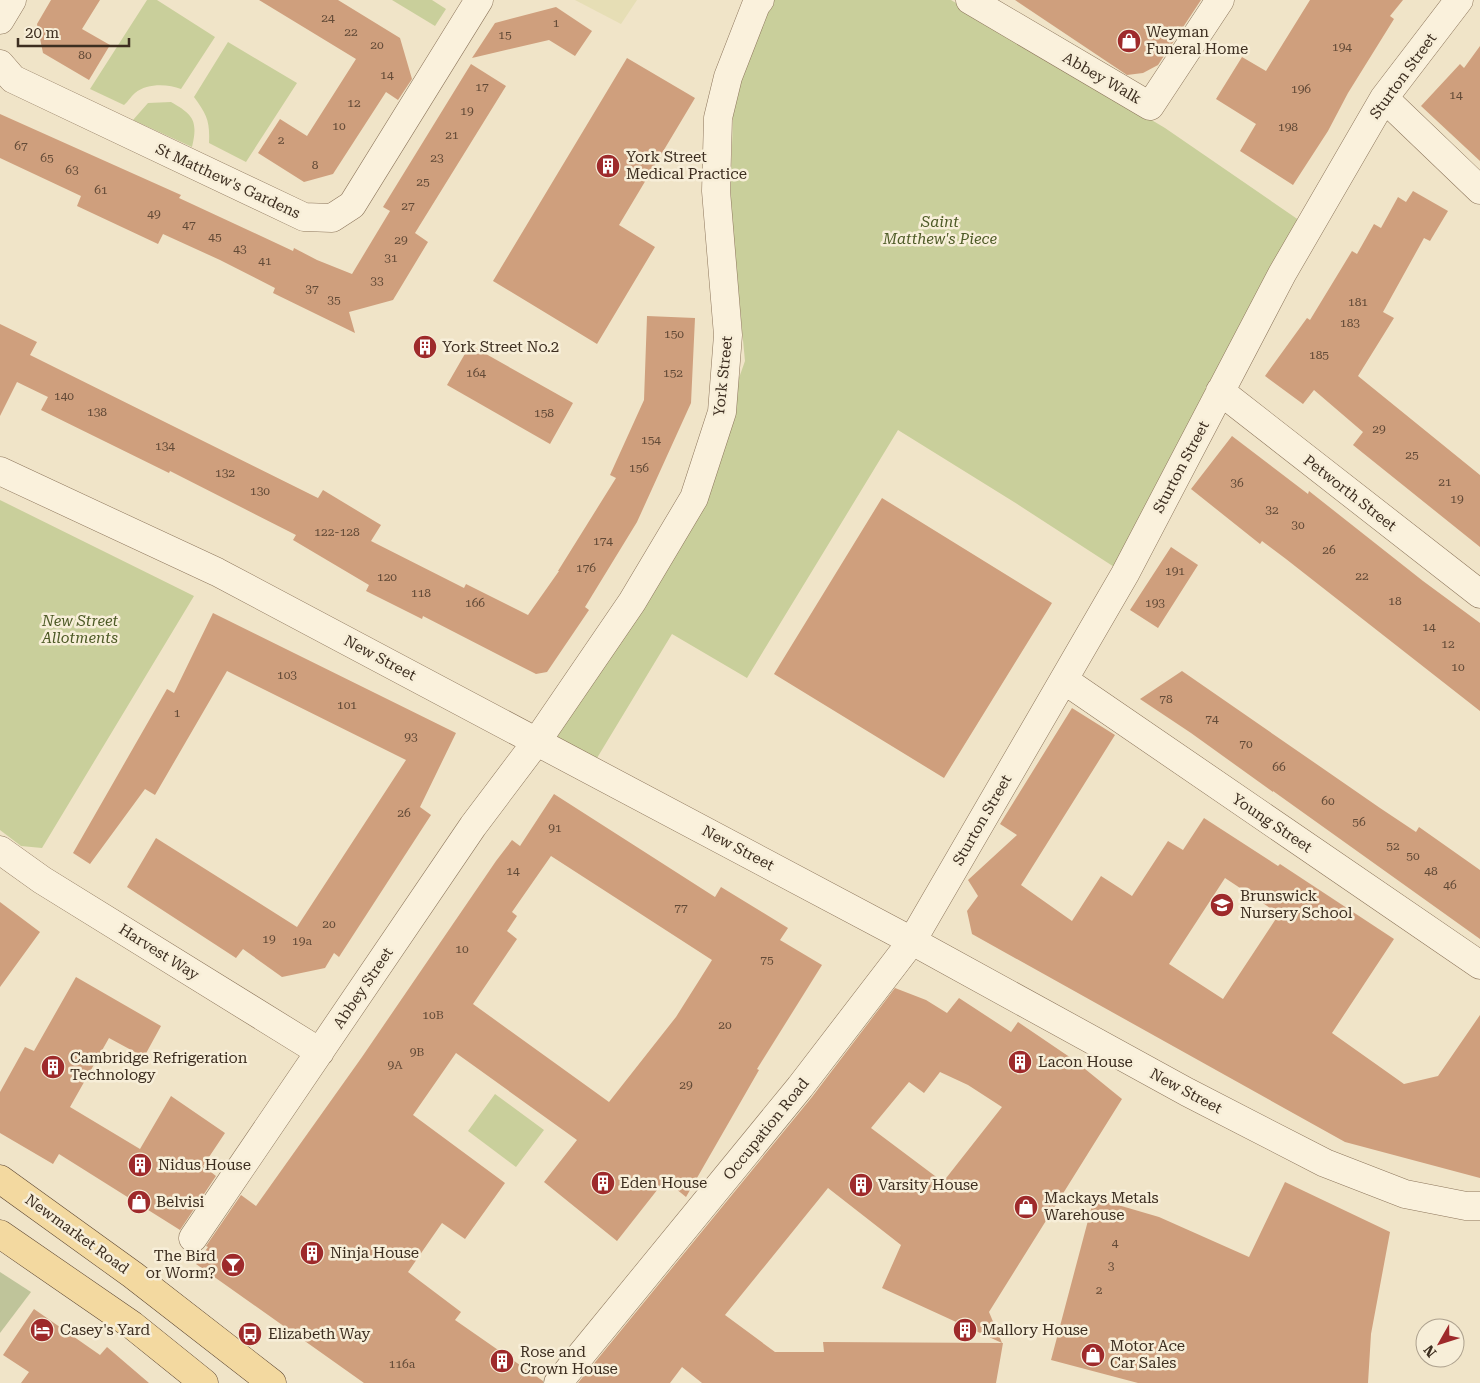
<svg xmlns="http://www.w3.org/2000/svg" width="1480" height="1383" font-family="'Roboto Serif',serif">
<rect width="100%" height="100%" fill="#f0e4c8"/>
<path fill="#e6deb5" d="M575,0h62l-16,24z"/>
<path fill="#c9cf9b" d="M147,0h10l58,37 -34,52c-13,-5 -34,-6 -46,4 -4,3 -7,9 -11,12l-34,-16z
M392,0h40l14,9 -11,17z
M771,0h180l214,128 144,99 -184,347 -111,-72 -116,-72 -151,248 -75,-44 -75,124 -42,-22 173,-327 17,-48 -15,-156 4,-118z
M228,42l69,41 -51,79 -37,-19c1,-22 -2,-28 -15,-46z
M171,102c23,13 27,19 21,45l-59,-27 15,-17z
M0,500l194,96 -152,252 -21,-2 -21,-16z
M495,1094l49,36 -28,37 -48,-36z"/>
<path fill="#bfc49a" d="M0,1272l31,20 -31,41z"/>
<path fill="#cf9f7d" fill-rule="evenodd" d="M51,0h49l-18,29 28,16 -21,35 -46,-27 -6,-29z
M259,0h79l62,38 12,41 -14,21 -12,-8 -53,82 -29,8 -46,-29 22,-34 27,17 49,-77z
M1015,0h186l-43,65 -15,8 -16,2z
M1310,0h93l-13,16 4,3 -46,74 -20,38 -35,54 -53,-34 16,-27 -40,-25 26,-42 24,14z
M556,7l36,24 -17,25 -26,-16 -77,18 23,-35z
M1480,46v115l-59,-55 39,-42 4,4z
M627,58l68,40 -76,127 36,22 -58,97 -104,-63z
M471,64l35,22 -91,147 13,9 -35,58 -44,12 6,21 -82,-40 2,-5 -55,-28 -57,-26 -5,10 -81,-38 4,-10 -81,-38v-44l181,81 -2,3 114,53 1,-3 23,12 35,14 38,-63 -7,-4z
M1413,191l35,20 -18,30 -6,-3 -41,74 11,6 -36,58 122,99v72l-127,-102 10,-13 -49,-42 -11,14 -38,-28 42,-58 3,2 42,-69 5,3 17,-30 7,4 17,-31 8,5z
M647,316l48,2 -4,85 -54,119 -52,85 4,3 -42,62 -11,2 -113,-58 -1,3 -56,-28 3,-6 -76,-45 3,-5 -126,-64 -1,2 -128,-63 7,-13 -31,-15 -17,34v-92l37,18 -7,13 288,143 5,-8 58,35 -10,16 93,47 2,-4 62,31 31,-44h-1l58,-93 -6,-3 34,-75z
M470,345l103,58 -23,41 -103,-59z
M1232,436l76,58 1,-3 114,90 57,42v88l-194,-152 -24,-18 -2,3 -69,-55z
M882,498l170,105 -108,175 -170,-104z
M1171,547l27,18 -40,63 -28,-18z
M213,613l243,120 -36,74 11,8 -92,142 -5,-4 -9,15 -43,9 -39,-28 -7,9 -109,-71 29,-49 141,89 109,-167 -179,-89 -72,124 -10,-6 -55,75 -17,-11 94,-164 7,4z
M1182,671l198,137 36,24 3,-5 61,43v69l-207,-148v1l-82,-59 -51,-34z
M1072,708l43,27 -94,150 51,36 29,-45 31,20 36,-55 15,9 21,-32 74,48 2,-2 114,75 -62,94 72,51 34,-8 42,-61v163l-135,-36 -373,-208 -5,-23 11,-15 -10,-16 49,-45 -17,-11zM1225,878l54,36 -56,85 -54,-35z
M554,794l161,103 6,-10 67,41 -8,12 42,25 -65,104 2,1 -73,127 -21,-17 -48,61 -73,-59 33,-42 -121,-87 -43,62 92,68 -40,56 -23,-16 -34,49 53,40 -6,8 88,61v2h-179l-168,-119 12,-17 -2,-1 35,-51 15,11 106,-149 134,-196 16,-21 8,6zM551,856l161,104 -36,57 -67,85 -136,-98 44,-65 -10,-8 10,-15 -5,-4z
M0,902l40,30 -40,55z
M76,977l85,49 -17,31 -35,-19 -39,69 70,42 31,-53 54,37 -22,33 13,10 -36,54 -121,-76 -6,10 -53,-31v-41l25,-45 9,4z
M895,988l31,12 21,13 12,-15 52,34 7,-10 56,38 48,39 -133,213 13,31 -120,-55 19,-43 -73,-57 -103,127 50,37h49l-1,-10 180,1 -7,40h-294l-20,-16 -12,16h-92l234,-286zM940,1072l28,13 34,22 -59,75 -72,-54 38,-46 15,11z
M1285,1182l105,50 -19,102 -3,49h-230l-87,-23 43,-162 65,19 90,40z
M34,1309l66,46 7,-8 42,36h-128l8,-11 -26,-17z"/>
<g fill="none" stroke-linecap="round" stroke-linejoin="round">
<g stroke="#8d765c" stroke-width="29">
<path id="minor" d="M970,0l180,106 70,-106
M0,20l12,-20
M0,64l13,15 291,138 28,1 20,-13 127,-205
M1384,98l96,92
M1220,391l260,203
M0,471l217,101 695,369 275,151 138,71 80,31 61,12h14
M1064,680l416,285
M0,850l42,30 278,172
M193,1238l280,-412 64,-85 95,-139 62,-104 28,-86 6,-77 -12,-144 2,-73 10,-41 28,-72 4,-5
M558,1383l242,-296 112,-146 213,-367 157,-300 102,-176 75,-98"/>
</g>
<g stroke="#5b4430" stroke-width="29">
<path id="major" d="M0,1179l133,96 139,108
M0,1234l132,91 72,58"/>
</g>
<use href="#minor" stroke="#faf1dc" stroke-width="28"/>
<use href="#major" stroke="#f3d9a0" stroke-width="28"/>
</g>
<defs>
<g id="shop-disc" transform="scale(1.25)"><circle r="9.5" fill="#9e2a2b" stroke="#f7eed8"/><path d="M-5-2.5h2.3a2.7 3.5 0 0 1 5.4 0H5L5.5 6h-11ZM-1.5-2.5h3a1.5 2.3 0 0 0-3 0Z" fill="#fff"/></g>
<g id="building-disc" transform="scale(1.25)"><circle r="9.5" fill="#9e2a2b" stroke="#f7eed8"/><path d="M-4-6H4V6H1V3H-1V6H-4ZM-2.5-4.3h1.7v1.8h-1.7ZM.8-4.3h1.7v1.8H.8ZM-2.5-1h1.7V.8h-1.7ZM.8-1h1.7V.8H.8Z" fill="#fff"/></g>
<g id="school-disc" transform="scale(1.25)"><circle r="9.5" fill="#9e2a2b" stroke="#f7eed8"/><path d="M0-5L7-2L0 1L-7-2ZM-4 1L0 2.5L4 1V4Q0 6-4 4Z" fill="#fff"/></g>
<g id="bar-disc" transform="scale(1.25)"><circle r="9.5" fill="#9e2a2b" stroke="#f7eed8"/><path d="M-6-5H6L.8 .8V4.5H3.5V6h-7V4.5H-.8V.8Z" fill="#fff"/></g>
<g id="hotel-disc" transform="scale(1.25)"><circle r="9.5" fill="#9e2a2b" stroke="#f7eed8"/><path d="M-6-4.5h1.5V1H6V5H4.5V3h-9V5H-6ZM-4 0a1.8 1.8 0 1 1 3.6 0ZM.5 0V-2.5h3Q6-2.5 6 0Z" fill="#fff"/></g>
<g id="bus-disc" transform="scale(1.25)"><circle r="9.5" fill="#9e2a2b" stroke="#f7eed8"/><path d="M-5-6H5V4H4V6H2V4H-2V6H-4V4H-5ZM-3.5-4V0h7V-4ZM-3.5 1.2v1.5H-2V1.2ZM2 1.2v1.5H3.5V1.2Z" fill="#fff"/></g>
</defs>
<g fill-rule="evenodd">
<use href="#shop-disc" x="1129" y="41"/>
<use href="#building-disc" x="608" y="166"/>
<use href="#building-disc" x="425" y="347"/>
<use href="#school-disc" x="1222" y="905"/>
<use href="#building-disc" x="1020" y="1062"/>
<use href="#building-disc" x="53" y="1067"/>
<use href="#building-disc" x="140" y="1165"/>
<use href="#building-disc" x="603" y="1183"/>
<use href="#building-disc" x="861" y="1185"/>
<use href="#shop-disc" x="139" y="1202"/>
<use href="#shop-disc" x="1026" y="1207"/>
<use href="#building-disc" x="312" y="1253"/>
<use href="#bar-disc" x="233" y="1265"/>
<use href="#hotel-disc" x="42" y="1330"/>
<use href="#building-disc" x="965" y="1330"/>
<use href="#bus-disc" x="250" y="1334"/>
<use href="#shop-disc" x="1093" y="1355"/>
<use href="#building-disc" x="502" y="1361"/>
</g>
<g text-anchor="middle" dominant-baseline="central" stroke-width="5" stroke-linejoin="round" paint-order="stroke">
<g font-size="12" fill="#624a37">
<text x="328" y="18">24</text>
<text x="556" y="23">1</text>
<text x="351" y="32">22</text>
<text x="505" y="35">15</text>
<text x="377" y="45">20</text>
<text x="1342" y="47">194</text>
<text x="85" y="55">80</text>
<text x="387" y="75">14</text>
<text x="482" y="87">17</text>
<text x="1301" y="89">196</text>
<text x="1456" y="95">14</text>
<text x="354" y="103">12</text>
<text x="467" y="111">19</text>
<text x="339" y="126">10</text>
<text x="1288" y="127">198</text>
<text x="452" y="135">21</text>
<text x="281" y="140">2</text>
<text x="21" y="146">67</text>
<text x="47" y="158">65</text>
<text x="437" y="158">23</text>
<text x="315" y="165">8</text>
<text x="72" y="170">63</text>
<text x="423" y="182">25</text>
<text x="101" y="190">61</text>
<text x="408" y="206">27</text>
<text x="154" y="214">49</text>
<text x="189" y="225">47</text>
<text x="215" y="237">45</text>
<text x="401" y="240">29</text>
<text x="240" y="249">43</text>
<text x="391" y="258">31</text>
<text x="265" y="261">41</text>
<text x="377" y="281">33</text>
<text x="312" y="289">37</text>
<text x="334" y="300">35</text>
<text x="1358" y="302">181</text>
<text x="1350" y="323">183</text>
<text x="674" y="334">150</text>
<text x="1319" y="355">185</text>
<text x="476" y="373">164</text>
<text x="673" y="373">152</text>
<text x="64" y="396">140</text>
<text x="97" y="412">138</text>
<text x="544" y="413">158</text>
<text x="1379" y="429">29</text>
<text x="651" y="440">154</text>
<text x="165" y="446">134</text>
<text x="1412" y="455">25</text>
<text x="639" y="468">156</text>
<text x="225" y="473">132</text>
<text x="1445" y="482">21</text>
<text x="1237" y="483">36</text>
<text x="260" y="491">130</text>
<text x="1457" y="499">19</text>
<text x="1272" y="510">32</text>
<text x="1298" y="525">30</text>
<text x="337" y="532">122-128</text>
<text x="603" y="541">174</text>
<text x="1329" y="550">26</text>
<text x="586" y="568">176</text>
<text x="1175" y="571">191</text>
<text x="1362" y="576">22</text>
<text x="387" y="577">120</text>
<text x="421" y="593">118</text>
<text x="1395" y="601">18</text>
<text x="475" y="603">166</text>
<text x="1155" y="603">193</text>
<text x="1429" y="627">14</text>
<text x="1448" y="644">12</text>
<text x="1458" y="667">10</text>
<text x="287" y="675">103</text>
<text x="1166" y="699">78</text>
<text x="347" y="705">101</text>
<text x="177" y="713">1</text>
<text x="1212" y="719">74</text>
<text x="411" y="737">93</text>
<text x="1246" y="744">70</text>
<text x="1279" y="767">66</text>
<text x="1328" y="801">60</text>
<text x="404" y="813">26</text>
<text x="1359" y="822">56</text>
<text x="555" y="828">91</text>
<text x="1393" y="846">52</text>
<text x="1413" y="856">50</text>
<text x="513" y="871">14</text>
<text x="1431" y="871">48</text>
<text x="1450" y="885">46</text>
<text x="681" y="908">77</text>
<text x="329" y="924">20</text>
<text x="269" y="939">19</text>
<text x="302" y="941">19a</text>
<text x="462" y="949">10</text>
<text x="767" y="960">75</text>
<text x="433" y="1015">10B</text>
<text x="725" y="1025">20</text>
<text x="417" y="1052">9B</text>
<text x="395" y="1065">9A</text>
<text x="686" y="1085">29</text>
<text x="1115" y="1243">4</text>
<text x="1111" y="1266">3</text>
<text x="1099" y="1290">2</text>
<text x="402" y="1364">116a</text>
</g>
<g font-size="15" fill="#3d2e20" stroke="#f7eed8" text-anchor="start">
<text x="1146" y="32">Weyman<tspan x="1146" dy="17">Funeral Home</tspan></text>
<text x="626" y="157">York Street<tspan x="626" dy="17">Medical Practice</tspan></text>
<text x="442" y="347">York Street No.2</text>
<text x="1240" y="896">Brunswick<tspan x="1240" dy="17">Nursery School</tspan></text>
<text x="70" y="1058">Cambridge Refrigeration<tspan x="70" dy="17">Technology</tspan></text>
<text x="1038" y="1062">Lacon House</text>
<text x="158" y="1165">Nidus House</text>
<text x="620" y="1183">Eden House</text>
<text x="878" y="1185">Varsity House</text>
<text x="1044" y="1198">Mackays Metals<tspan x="1044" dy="17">Warehouse</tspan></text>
<text x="156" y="1202">Belvisi</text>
<text x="330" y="1253">Ninja House</text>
<text x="216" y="1256" text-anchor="end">The Bird<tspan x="216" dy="17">or Worm?</tspan></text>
<text x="60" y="1330">Casey's Yard</text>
<text x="982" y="1330">Mallory House</text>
<text x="268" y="1334">Elizabeth Way</text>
<text x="1110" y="1346">Motor Ace<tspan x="1110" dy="17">Car Sales</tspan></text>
<text x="520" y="1352">Rose and<tspan x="520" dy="17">Crown House</tspan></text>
</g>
<g font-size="15" fill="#3d2e20" stroke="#f7eed8">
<text transform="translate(1403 76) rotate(-54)">Sturton Street</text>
<text transform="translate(1102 78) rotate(30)">Abbey Walk</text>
<text transform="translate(228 181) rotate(25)">St Matthew's Gardens</text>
<text transform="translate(723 376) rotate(-84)">York Street</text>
<text transform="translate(1181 467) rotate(-62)">Sturton Street</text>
<text transform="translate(1350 493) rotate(38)">Petworth Street</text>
<text transform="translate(380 658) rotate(28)">New Street</text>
<text transform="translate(982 820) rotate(-60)">Sturton Street</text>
<text transform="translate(1272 823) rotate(34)">Young Street</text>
<text transform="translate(738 848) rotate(28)">New Street</text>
<text transform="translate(159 952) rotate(32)">Harvest Way</text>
<text transform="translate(363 988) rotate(-56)">Abbey Street</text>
<text transform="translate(1186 1091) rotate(28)">New Street</text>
<text transform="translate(766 1129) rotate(-51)">Occupation Road</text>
<text transform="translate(77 1234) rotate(36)">Newmarket Road</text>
</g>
<g font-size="15" font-style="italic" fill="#4d5a26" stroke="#f7eed8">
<text x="940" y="222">Saint<tspan x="940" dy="17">Matthew's Piece</tspan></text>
<text x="80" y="621">New Street<tspan x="80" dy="17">Allotments</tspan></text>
</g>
</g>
<g transform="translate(1440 1343) rotate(231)"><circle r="24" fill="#f7eed8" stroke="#ada18e"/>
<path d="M0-4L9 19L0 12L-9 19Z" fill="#9e2a2b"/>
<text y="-8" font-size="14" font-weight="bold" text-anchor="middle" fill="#3d2e20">N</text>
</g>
<path d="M18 38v8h111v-8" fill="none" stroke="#3d2e20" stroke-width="2.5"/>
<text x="25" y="38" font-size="15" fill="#3d2e20" stroke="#f7eed8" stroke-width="4" paint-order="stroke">20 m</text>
</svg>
